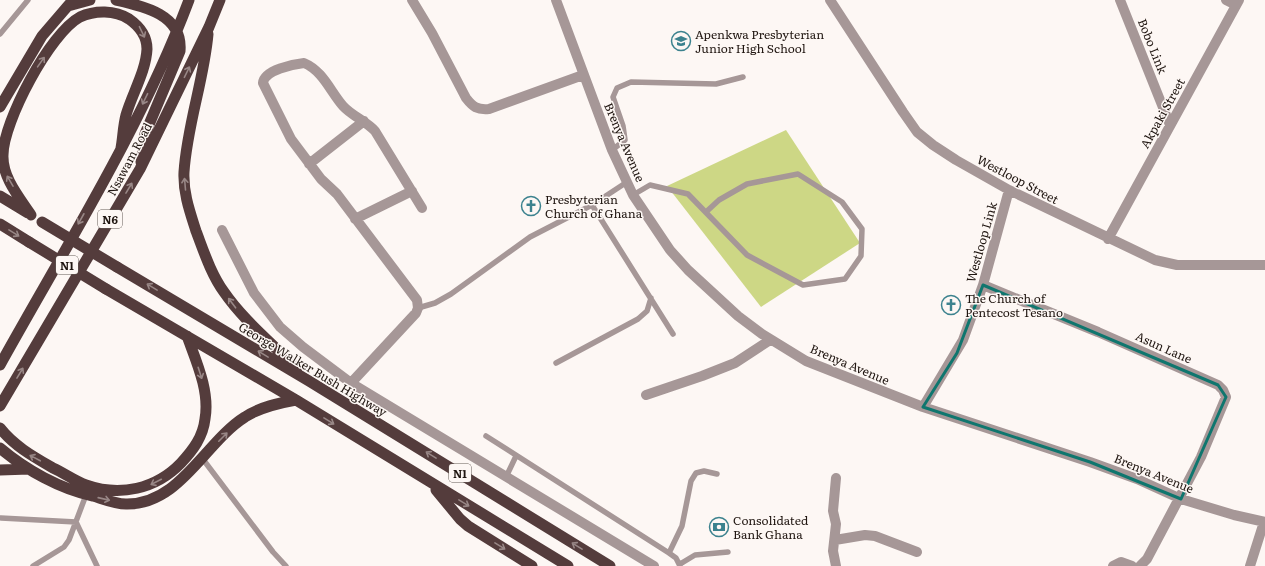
<svg xmlns="http://www.w3.org/2000/svg" width="1265" height="566" font-family="Literata,serif">
<rect width="100%" height="100%" fill="#fdf7f4"/>
<path fill="#cdd785" d="M786,130l74,113 -99,64 -94,-121z"/>
<g fill="none" stroke-linecap="round" stroke-linejoin="round">
<path stroke="#a69797" stroke-width="5.5" d="M0,34l28,-34
M612,150l13,-10 -2,-14 -10,-29 4,-9 14,-6 85,2 27,-7
M633,195l17,-10 38,9 59,61 56,30 42,-6 16,-23 1,-27 -20,-27 -44,-28 -51,10 -28,16 -13,12
M592,205l81,129
M418,308l17,-5 16,-9 79,-57 62,-32 35,-23
M556,363l82,-44 9,-8 4,-13
M486,436l183,117 7,5 4,8
M202,458l71,94 13,14
M506,477l10,-21
M1,518l75,4 21,44
M669,553l13,-27 9,-45 5,-8 8,-2 13,3
M680,564l15,-9 33,-3
M33,566l31,-19 5,-7 17,-45"/>
<path stroke="#a69797" stroke-width="10" d="M412,0l20,33 34,65c7,9 11,12 23,11l94,-34
M556,0l56,150 21,45 37,55 18,20 50,46 24,18 44,27 117,46 167,55 47,17 44,20 53,16 31,7
M830,0l73,112 14,20 16,13 23,15 53,30 146,70 22,5h88
M1120,0l50,125
M1226,0l10,5
M309,164l55,-43
M355,219l57,-28
M222,230l32,63 26,34 23,20 48,36 303,183
M1108,239l131,-239
M983,285l115,47 120,53 5,5 3,7 -25,60 -54,102 -7,7
M351,383l65,-70 2,-5 -1,-8 -80,-106 -16,-15 -30,-40 -28,-56c1,-13 31,-19 41,-20 19,8 26,28 39,43 9,10 23,15 32,25l47,77
M646,395l56,-19 33,-13 35,-23
M923,407l40,-67 20,-55 26,-95
M835,540l30,-5 10,1 42,16
M836,566l-3,-15 3,-27 -3,-13 3,-33
M1113,566l8,-4 11,4
M1250,566l14,-44"/>
<path stroke="#543c3c" stroke-width="11" d="M116,0c28,6 67,15 64,51l-35,83 -4,28
M68,6l22,-6
M208,34c-4,46 -21,91 -24,138 -1,21 6,40 12,59 8,21 15,43 28,61 20,29 48,51 73,77
M0,107l42,-71 31,-36
M0,196l28,17
M31,215c-12,-18 -29,-38 -28,-60 0,-33 47,-122 77,-138 15,-7 35,-7 49,2 10,7 18,16 18,30 -1,22 -15,45 -21,66 -3,11 -3,23 -5,33
M0,224l29,18
M117,267l192,114 301,185
M106,289l190,111 272,166
M0,365c66,-119 141,-237 189,-365
M0,406l140,-237 69,-142 11,-27
M0,428c14,18 34,29 53,40 11,5 22,13 33,17 34,12 70,4 95,-22 12,-13 22,-26 24,-44 5,-28 -9,-58 -18,-83
M0,448c26,22 60,41 93,48 10,3 22,8 33,8 54,1 79,-62 119,-87 15,-10 34,-14 51,-17
M0,470l29,-1
M436,490l24,29 8,7 64,40"/>
<path stroke="#543c3c" stroke-width="11" d="M42,222l75,45
M29,242l77,47"/>
</g>
<defs><path id="oneway-shaft" d="M-6 0H5M1.5-3L5.5 0L1.5 3" fill="none" stroke-width="1.6" stroke-linecap="round" stroke-linejoin="round"/></defs>
<g stroke="#988786">
<use href="#oneway-shaft" transform="translate(142 32) rotate(64)"/>
<use href="#oneway-shaft" transform="translate(41 62) rotate(-55)"/>
<use href="#oneway-shaft" transform="translate(187 72) rotate(-64)"/>
<use href="#oneway-shaft" transform="translate(145 99) rotate(116)"/>
<use href="#oneway-shaft" transform="translate(10 181) rotate(-120)"/>
<use href="#oneway-shaft" transform="translate(185 184) rotate(-95)"/>
<use href="#oneway-shaft" transform="translate(129 188) rotate(-59)"/>
<use href="#oneway-shaft" transform="translate(81 219) rotate(119)"/>
<use href="#oneway-shaft" transform="translate(14 233) rotate(32)"/>
<use href="#oneway-shaft" transform="translate(152 287) rotate(-149)"/>
<use href="#oneway-shaft" transform="translate(232 303) rotate(-127)"/>
<use href="#oneway-shaft" transform="translate(263 354) rotate(-149)"/>
<use href="#oneway-shaft" transform="translate(20 373) rotate(-59)"/>
<use href="#oneway-shaft" transform="translate(200 373) rotate(72)"/>
<use href="#oneway-shaft" transform="translate(329 421) rotate(32)"/>
<use href="#oneway-shaft" transform="translate(223 437) rotate(-45)"/>
<use href="#oneway-shaft" transform="translate(431 455) rotate(-148)"/>
<use href="#oneway-shaft" transform="translate(35 458) rotate(-152)"/>
<use href="#oneway-shaft" transform="translate(156 482) rotate(153)"/>
<use href="#oneway-shaft" transform="translate(104 499) rotate(13)"/>
<use href="#oneway-shaft" transform="translate(464 503) rotate(31)"/>
<use href="#oneway-shaft" transform="translate(500 546) rotate(32)"/>
<use href="#oneway-shaft" transform="translate(577 546) rotate(-148)"/>
</g>
<path fill="none" stroke="#0f766e" stroke-width="3" stroke-linejoin="round" d="M983,285l235,100 8,12 -45,102 -91,-37 -167,-55 34,-54z"/>
<defs>
<g id="school-ring" transform="scale(1)"><circle r="9.5" fill="#fdf7f4" stroke="#3c828e" stroke-width="1.5"/><path d="M0-5L7-2L0 1L-7-2ZM-4 1L0 2.5L4 1V4Q0 6-4 4Z" fill="#3c828e"/></g>
<g id="church-ring" transform="scale(1)"><circle r="9.5" fill="#fdf7f4" stroke="#3c828e" stroke-width="1.5"/><path d="M-1.2-6h2.4v3.5h3.3v2.4h-3.3V6h-2.4V-.1h-3.3v-2.4h3.3Z" fill="#3c828e"/></g>
<g id="bank-ring" transform="scale(1)"><circle r="9.5" fill="#fdf7f4" stroke="#3c828e" stroke-width="1.5"/><path d="M-6-4H6V4H-6ZM0-2.3a2.3 2.3 0 1 0 0 4.6a2.3 2.3 0 1 0 0-4.6Z" fill="#3c828e"/></g>
</defs>
<g fill-rule="evenodd">
<use href="#school-ring" x="681" y="41"/>
<use href="#church-ring" x="531" y="206"/>
<use href="#church-ring" x="951" y="305"/>
<use href="#bank-ring" x="719" y="527"/>
</g>
<g text-anchor="middle" dominant-baseline="central" stroke-width="3" stroke-linejoin="round" paint-order="stroke">
<g fill="#fdf7f4" stroke="#625a55" stroke-width="1">
<rect x="98" y="210" width="24" height="18" rx="3"/>
<rect x="56" y="256" width="22" height="18" rx="3"/>
<rect x="449" y="464" width="22" height="18" rx="3"/>
</g>
<g font-size="11" font-weight="bold" fill="#201611">
<text x="110" y="219">N6</text>
<text x="67" y="265">N1</text>
<text x="460" y="473">N1</text>
</g>
<g font-size="12" fill="#201611" stroke="#fdf7f4" text-anchor="start">
<text x="695" y="34">Apenkwa Presbyterian<tspan x="695" dy="14">Junior High School</tspan></text>
<text x="545" y="199">Presbyterian<tspan x="545" dy="14">Church of Ghana</tspan></text>
<text x="965" y="298">The Church of<tspan x="965" dy="14">Pentecost Tesano</tspan></text>
<text x="733" y="520">Consolidated<tspan x="733" dy="14">Bank Ghana</tspan></text>
</g>
<g font-size="12" fill="#201611" stroke="#fdf7f4">
<text transform="translate(1153 46) rotate(68)">Bobo Link</text>
<text transform="translate(1162 113) rotate(-61)">Akpaki Street</text>
<text transform="translate(625 142) rotate(67)">Brenya Avenue</text>
<text transform="translate(129 159) rotate(-62)">Nsawam Road</text>
<text transform="translate(1018 179) rotate(28)">Westloop Street</text>
<text transform="translate(981 242) rotate(-74)">Westloop Link</text>
<text transform="translate(1164 347) rotate(24)">Asun Lane</text>
<text transform="translate(850 364) rotate(23)">Brenya Avenue</text>
<text transform="translate(313 369) rotate(31)">George Walker Bush Highway</text>
<text transform="translate(1154 473) rotate(22)">Brenya Avenue</text>
</g>
</g>
</svg>
